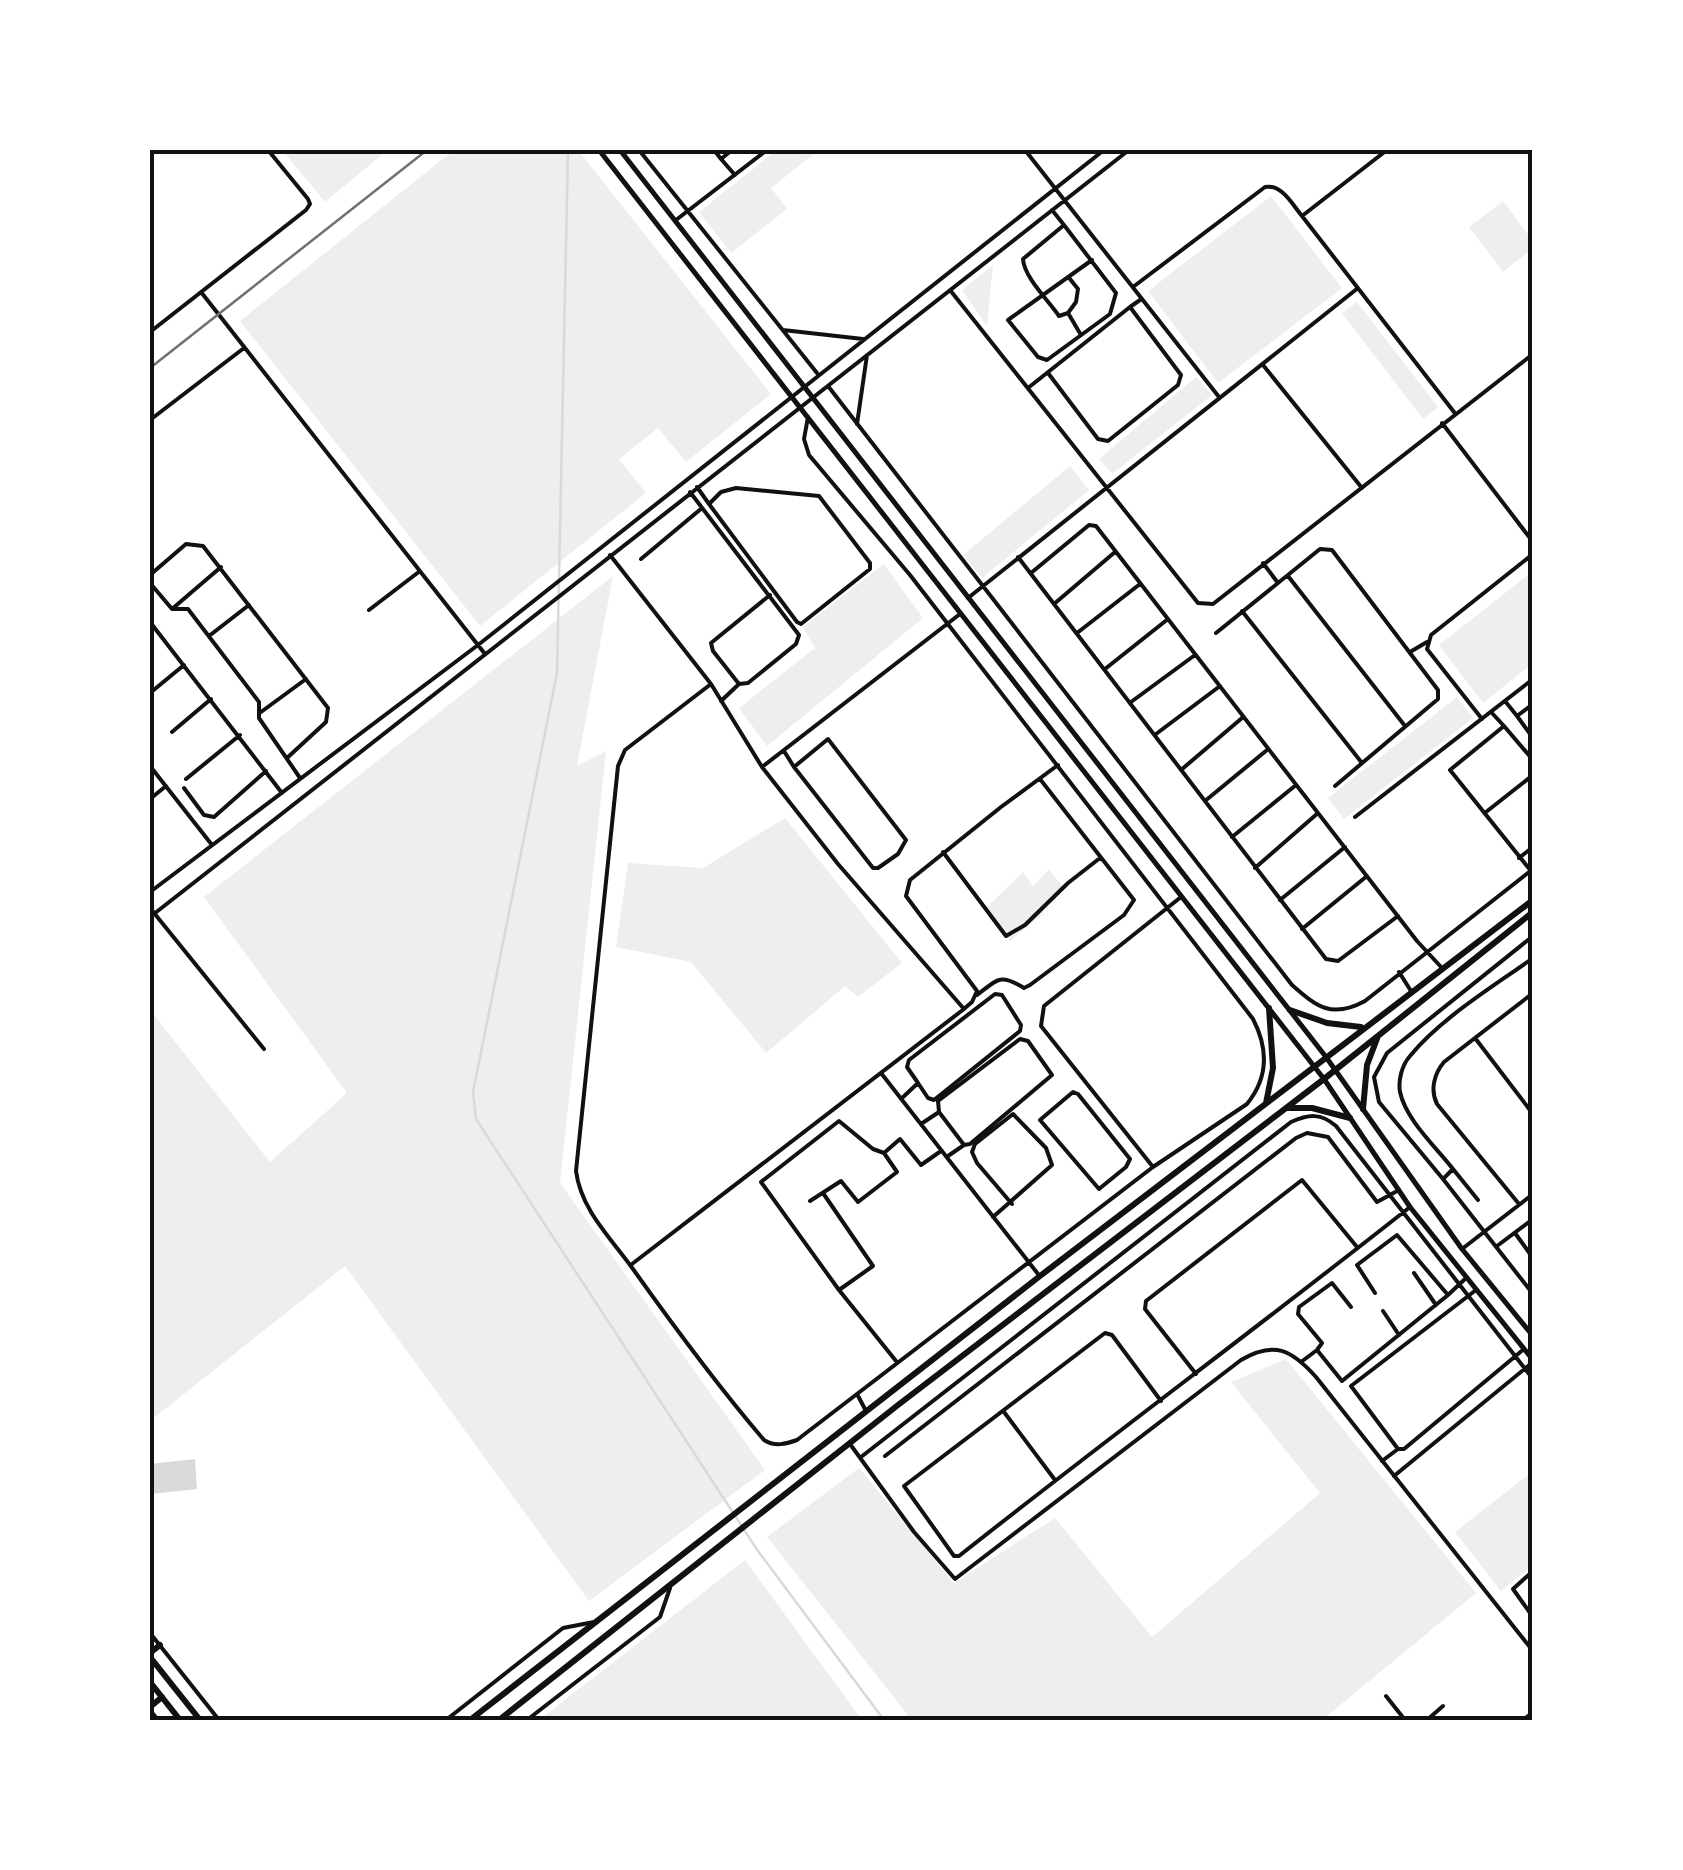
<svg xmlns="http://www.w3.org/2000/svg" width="1683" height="1870" font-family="Karla,sans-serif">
<rect width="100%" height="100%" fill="#fff"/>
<path fill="#eee" d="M282,150h106l-63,52z
M454,150h124l193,244 -85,68 -28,-34 -39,31 27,34 -166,133 -240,-305z
M777,150h42l-48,38 16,21 -56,44 -32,-41z
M1271,196l71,92 -124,95 -70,-92z
M1503,201l30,40v7l-30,24 -34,-45z
M993,265l-6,61 -25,-36z
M1357,302l81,105 -15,12 -81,-106z
M1196,377l16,18 -100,79 -13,-15z
M1070,466l19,24 -107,88 -19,-23z
M884,564l39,54 -156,128 -28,-38 76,-60 -12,-21z
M1533,571v92l-50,40 -44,-58z
M613,576l-36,190 29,-15 -46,432 205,287 -176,131 -244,-335 -195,155v-411l120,152 77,-69 -143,-196z
M1457,697l16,21 -129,101 -16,-21z
M785,818l117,145 -44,34 -13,-11 -79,67 -75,-91 -75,-15 12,-84 75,5z
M1049,869l15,19 -23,19 3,6 -34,28 -23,-34 36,-35 10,14z
M1286,1359l190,234 -154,127h-410l-145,-183 92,-69 95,115 101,-65 97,119 168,-144 -89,-111z
M1533,1471v94l-32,26 -46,-59z
M745,1560l117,160h-323z"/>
<path fill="#d9d9d9" d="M195,1459l2,30 -47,5v-30z"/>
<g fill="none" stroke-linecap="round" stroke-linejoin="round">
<path stroke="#d9d9d9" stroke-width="2.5" d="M568,150l-11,523 -84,419 3,27 282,432 126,169"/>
<path stroke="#111" stroke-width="4" d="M639,150l178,223
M714,150l7,9
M732,150l-11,9 14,16
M1025,150l194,247
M1052,210l12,15
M1302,216l85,-66
M676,220l91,-70
M1070,279l8,10 -2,13 -8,11 13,22
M1133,287l132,-100c17,-3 27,17 37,29l152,196
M950,290l248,313 15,1 320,-250
M201,292l284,362
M1068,313l-9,3c-11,-16 -35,-39 -36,-57l41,-34 52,68 -6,21 -63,46 -9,-3 -30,-37 84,-60
M783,330l80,9
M150,332l156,-122 4,-6 -2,-5 -40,-49
M1263,365l99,123
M1048,373l50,66 10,2 70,-56 3,-10 -51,-68 10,-7
M828,386l464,599c25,22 40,34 73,16l168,-132
M1028,388l102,-81
M150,420l94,-72
M1442,423l91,119
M857,424l10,-69
M697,487l12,17 88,118 4,2 69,-55v-6l-51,-67 -83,-8 -15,4 -12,12
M690,492l109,143 -3,9 -48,39 -9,1 -26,-33 -2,-8 59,-48
M610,555l101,129 51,83 76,97 126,145 -332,255
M1018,557l308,402 12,2 60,-45
M641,559l61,-51
M1263,563l15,20 42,-34 12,1 106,140v9l-103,87
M1031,573l58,-48 7,1 321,415 25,27
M150,575l36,-31 17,2 125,162 -2,14 -39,36
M1288,576l117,150
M150,583l22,26h16l71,93v16l41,60
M968,598l390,-310
M1054,604l61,-52
M172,609l49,-42
M369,610l51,-39
M1242,611l120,152
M150,622l132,171
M1077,633l63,-49
M1216,633l62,-50
M209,636l40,-31
M1410,652l17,-10
M1105,669l63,-50
M711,684l-86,66 -7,16 -42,405c5,39 35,67 57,98 42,59 84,116 131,171 11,7 22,4 33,0l356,-273 94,-63c22,-27 21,-56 6,-85l-343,-444 -101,-120 -5,-16 4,-22
M150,693l34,-28
M721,701l18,-17
M1505,701l12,15
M1131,702l64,-47
M1533,704l-16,12 16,22
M261,712l45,-33
M1491,712l13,14
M1482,719l-55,-70 4,-14 102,-81
M172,732l39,-33
M1156,734l64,-48
M828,739l78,101 -8,14 -20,14h-5l-79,-101z
M784,751l10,16
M150,766l62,79
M762,767l198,-153
M1181,770l61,-52
M186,779l54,-44
M184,788l20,27 10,2 52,-46
M150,799l16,-13
M1205,801l62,-51
M1486,812l47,-37
M1355,817l178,-138
M1232,837l64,-52
M943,852l63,84 19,-11 43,-42 32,-25
M1519,858l14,-11
M1255,868l63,-55
M1531,871l-81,-101 54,-44 29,34
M150,892l328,-247 626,-495
M1280,900l65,-53
M150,908l114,141
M150,917l979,-767
M1302,929l65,-53
M1533,936l-146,117 -13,24 5,25 64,77 90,115
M1399,972l12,19
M977,995c21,-16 23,-22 47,-7l6,-3 94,-70 10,-15 -94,-121
M965,1008l7,-6 5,-11 -71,-95 4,-16 91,-73 57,-42
M1475,1038l58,76
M881,1073l157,201
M1073,1092l5,2 52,65 -4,8 -27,22 -59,-69z
M901,1099l17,-16 10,15 6,2 86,-69 1,-6 -19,-30 -7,-1 -86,66 -2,7 11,16
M1533,1122v3
M921,1124l18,-12 25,33 6,-1 82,-69 -24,-34 -8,-2 -82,62 1,11
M884,1153l-11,-4 -34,-28 -78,61 78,108 57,71
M948,1156l16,-11
M1153,1167l-112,-141 3,-20 137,-109
M1453,1169l25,31
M1443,1179l10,-10c-17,-22 -47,-49 -53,-77 -2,-12 2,-27 10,-36 31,-38 84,-70 123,-98
M823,1193l50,73 -34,24
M810,1201l31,-20 17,21 39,-30 -13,-19 16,-14 21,26 20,-14
M1519,1204l-82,-100c-7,-14 -3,-30 7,-42l89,-69
M993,1217l59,-52 -6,-17 -33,-34 -38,30 -3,8 5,11 35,41
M1515,1233l18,25
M1497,1246l36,-27
M1462,1249l71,-55
M1414,1273l22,32
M1476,1290l-125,96 47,63h6l120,-100
M1375,1293l-18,-28 40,-30 51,60 18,-17
M1383,1311l16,24
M1317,1350l5,-7 -24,-29 1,-7 33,-24 19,24
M1301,1362l16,-12 25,31 106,-86
M1196,1374l-51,-65 1,-8 156,-121 55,67
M857,1394l9,17
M1161,1401l-49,-66 -7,-2 -201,153 50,70h5c149,-118 302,-231 451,-349
M1004,1412l51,68
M850,1444l64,88 41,47 286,-219c33,-19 50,-11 75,17l217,274
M885,1456l411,-318 11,-5 21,4 49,65 22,-12
M861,1457l430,-335c18,-8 30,-9 45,4l197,253
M1382,1461l16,-12
M1394,1476l139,-114
M1533,1571l-20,18 20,28
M150,1633l69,87
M1386,1696l19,24
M150,1710l8,10
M446,1720l117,-92 31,-6
M527,1720l133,-103 10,-29
M1427,1720l16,-14
M1523,1720l10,-8"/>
<path stroke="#111" stroke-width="5" d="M599,150l725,929 86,128 123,153
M620,150l706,907 136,192 71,87"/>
<path stroke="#111" stroke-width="6" d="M1290,1010l37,13 34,4
M1266,1103l7,-35 -4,-60
M1287,1108h25l38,10
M1363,1109l4,-44 11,-29
M150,1653l10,-8
M150,1657l50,63
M150,1682l30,38
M150,1707l12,-10
M470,1720l570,-444 493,-376
M499,1720l399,-315 426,-326 209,-167"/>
<path stroke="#707070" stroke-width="2.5" d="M150,368l277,-218"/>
</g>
<rect width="1683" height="1870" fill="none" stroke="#ffffff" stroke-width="305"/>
<rect x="152" y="152" width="1378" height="1566" fill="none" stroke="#111" stroke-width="4"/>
</svg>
